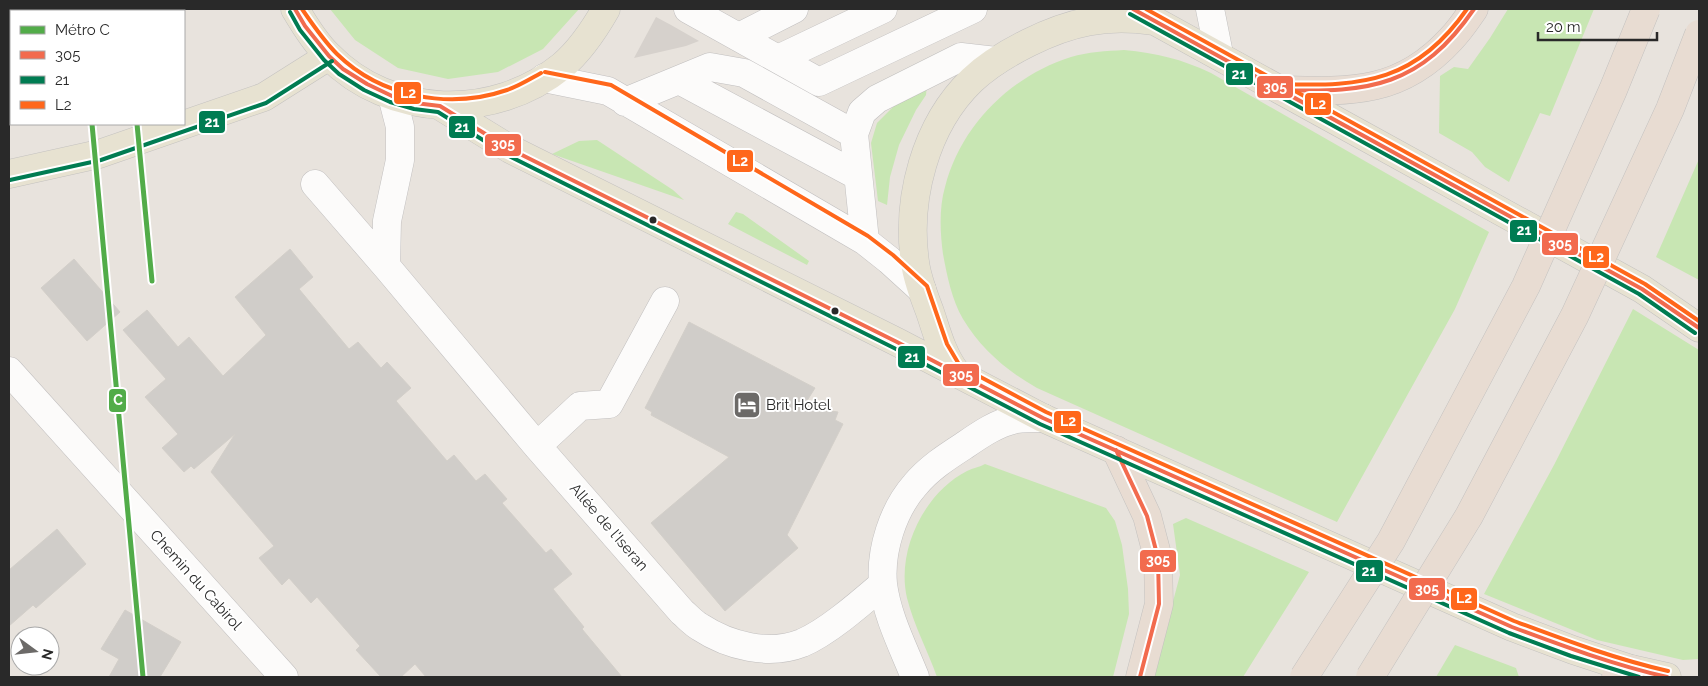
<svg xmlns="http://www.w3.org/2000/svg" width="1708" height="686" font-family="Raleway,sans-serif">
<rect width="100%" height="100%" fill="#e8e3dd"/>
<path fill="#c8e6b3" d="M330,9h249l-36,40 -45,23 -50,7 -50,-11 -43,-28z
M1508,9h86l-44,107 -10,-3 -31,69 -24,-15 -13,-15 -33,-19 1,-57 14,-9 14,2 22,-31z
M1124,50c33,3 57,9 87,23l278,159 -34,77 -118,213 -300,-134c-30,-17 -56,-39 -74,-69 -11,-19 -16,-43 -20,-65 -3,-21 -4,-47 2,-67 16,-62 66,-111 126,-130 17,-5 35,-6 53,-7z
M927,84l-1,11 -10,15 -17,35 -9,32 -3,28 -9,-4 -7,-58 6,-20 22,-22z
M597,140l76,50 11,10 -132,-46 27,-13z
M1699,159v121l-43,-23z
M736,212l7,2 66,47 -2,4 -79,-41z
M1633,309l66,41v309l-16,1 -86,-20 -113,-46 70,-129z
M985,464l121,44 9,13 7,24 6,44 1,25 -16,63h-176c-9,-26 -23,-51 -30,-79 -11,-47 17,-105 60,-127 6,-3 13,-4 18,-7z
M1186,518l123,54 -66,105h-90l27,-102 -7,-51z
M1455,645l61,23 3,9h-83z"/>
<path fill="#d6d1cc" d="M656,17l15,8 28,16 -13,5 -52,12z"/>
<path fill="#d0cdc9" stroke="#d3cfc9" d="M290,249l23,28 -14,12 50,60 9,-7 23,26 6,-6 24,26 -15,13 51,60 7,-6 22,26 9,-7 22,25 -5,4 44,50 5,-4 21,25 -19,15 31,38 -2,2 40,48h-196l-11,-13 -14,13h-20l-25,-27 4,-4 -43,-49 -6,6 -22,-25 -7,7 -23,-27 15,-12 -63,-74 24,-38 -41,35 -3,-3 -7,6 -22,-24 16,-14 -33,-37 21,-18 -43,-49 24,-20 31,37 11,-10 34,39 43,-41 -31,-38z
M74,259l46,53 -33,29 -46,-53z
M689,322l126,66 -12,19 35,5 -3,8 8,4 -56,111 11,13 -73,63 -74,-88 78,-66 -78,-42 1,-3 -7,-4z
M57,529l29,35 -50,44 -3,-3 -24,21v-56z
M125,610l56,32 -21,35h-51l10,-18 -18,-10z"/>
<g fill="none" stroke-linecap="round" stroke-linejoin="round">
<g stroke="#c1bfbf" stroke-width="29">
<path id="minor" d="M688,9l131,73 154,-73
M1210,9l9,45
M739,37l55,-28
M778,59l105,-50
M544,78l64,13 257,150 24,19 33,30
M679,80l179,96
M392,96l8,31v33l-13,61 -1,45 151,180 145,166c6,5 11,11 18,15 29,19 69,29 102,16 26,-11 60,-41 81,-59
M625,102l85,-35 34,6 110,61
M315,184l71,82
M865,241l-11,-107 8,-22 15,-13 84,-42 35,4
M9,371l275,306
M537,446l43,-40 29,-2 56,-103
M915,677c-12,-30 -28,-61 -32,-93 -3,-34 10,-74 32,-99 14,-17 33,-29 50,-40 16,-11 32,-22 51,-26 9,-1 18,-1 27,-1"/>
</g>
<g stroke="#c4c2c0" stroke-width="29">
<path id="major" d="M295,9c10,17 20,33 33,46 62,64 166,66 234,11 19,-16 32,-36 44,-57
M1133,9l509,280 57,39
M440,106l70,43 387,193 146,76 469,209 61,23 58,19 36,8
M9,174l90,-20 165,-57 65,-41
M955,371c-13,-18 -18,-38 -25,-59 -6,-16 -13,-33 -15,-50 -9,-63 10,-137 57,-182 16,-15 36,-27 56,-37 42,-21 78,-29 125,-22"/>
</g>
<g stroke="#c4c2c0" stroke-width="29">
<path id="highway" d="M1282,90c69,2 119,4 169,-51 9,-9 16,-20 23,-30
M1116,450l31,66 11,42 1,46 -19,73
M1616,677l15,-8"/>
</g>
<use href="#minor" stroke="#fcfbfa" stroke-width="28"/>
<use href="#major" stroke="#e7e2d1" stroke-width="28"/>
<use href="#highway" stroke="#e8dcd2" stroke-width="28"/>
<g stroke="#c4c2c0" stroke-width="29" stroke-linecap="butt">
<path id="highway-bridge" d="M1304,677l87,-136 135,-255 87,-196 33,-81
M1370,677l99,-161 106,-201 95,-206 29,-75"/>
</g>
<use href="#highway-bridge" stroke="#e8dcd2" stroke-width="28"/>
<g stroke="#fff" stroke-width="8">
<path id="bus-1" d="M295,9l10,17 24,30 14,13 24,15 25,12 23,7 25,3 70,43 387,193 146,76 469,209c51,19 102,38 155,50
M1133,9l509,280 57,39
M1282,90c88,3 139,-4 192,-81
M1116,450l31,66 11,42 1,46 -19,73"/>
</g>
<g stroke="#fff" stroke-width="8">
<path id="bus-2" d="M290,12l10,18 24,30 15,14 25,16 26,12 24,7 24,3 69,43 387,193 146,76 469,209 62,23 68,21
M1130,14l509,280 56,39
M10,180l91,-20 165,-57 66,-42"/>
</g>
<g stroke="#fff" stroke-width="8">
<path id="bus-3" d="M302,9c11,16 21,31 35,45 44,43 112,56 170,36 12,-4 23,-11 34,-17
M1146,9l499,275 54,37
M545,72l66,13 257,151 25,19 34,31 20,58 13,22 86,46 468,209c51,19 101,38 154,50
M1282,84c82,3 135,-3 185,-75"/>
</g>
<use href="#bus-1" stroke="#f26b4e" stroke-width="4"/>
<use href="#bus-2" stroke="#007c52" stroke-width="4"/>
<use href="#bus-3" stroke="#ff671b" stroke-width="4"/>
<g stroke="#fff" stroke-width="9">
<path id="metro-1" d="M92,124l51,553
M137,124l15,157"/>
</g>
<use href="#metro-1" stroke="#52ac49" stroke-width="5"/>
</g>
<defs>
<g id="hotel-square" transform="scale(1.4375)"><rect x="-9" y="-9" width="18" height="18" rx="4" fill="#6c6a68" stroke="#fff"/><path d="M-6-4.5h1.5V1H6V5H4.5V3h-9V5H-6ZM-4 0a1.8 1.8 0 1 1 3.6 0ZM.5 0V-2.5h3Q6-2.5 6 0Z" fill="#fff"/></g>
</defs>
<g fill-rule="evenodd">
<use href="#hotel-square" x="747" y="405"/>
</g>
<g fill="#292929" stroke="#fff" stroke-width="2">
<circle cx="653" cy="220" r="4.5"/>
<circle cx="835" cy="311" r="4.5"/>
</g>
<g text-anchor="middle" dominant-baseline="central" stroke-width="4" stroke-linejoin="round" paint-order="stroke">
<g font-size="15" fill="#292929" stroke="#fff" text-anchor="start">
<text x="766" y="405">Brit Hotel</text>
</g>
<g font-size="15" fill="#292929" stroke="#fff">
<text transform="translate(609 527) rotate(49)">Allée de l'Iseran</text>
<text transform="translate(196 580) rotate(48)">Chemin du Cabirol</text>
</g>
</g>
<g stroke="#fff" stroke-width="2">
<rect x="1225" y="62" width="29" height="24" rx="5" fill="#007c52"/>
<rect x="1256" y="75" width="38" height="24" rx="5" fill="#f26b4e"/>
<rect x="393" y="81" width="29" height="24" rx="5" fill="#ff671b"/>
<rect x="1304" y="92" width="28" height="24" rx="5" fill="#ff671b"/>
<rect x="198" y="110" width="28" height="24" rx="5" fill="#007c52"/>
<rect x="448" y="115" width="28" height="24" rx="5" fill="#007c52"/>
<rect x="484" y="133" width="38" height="24" rx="5" fill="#f26b4e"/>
<rect x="726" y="149" width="28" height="24" rx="5" fill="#ff671b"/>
<rect x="1509" y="219" width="29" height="24" rx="5" fill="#007c52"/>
<rect x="1541" y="232" width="38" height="24" rx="5" fill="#f26b4e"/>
<rect x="1582" y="245" width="28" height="24" rx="5" fill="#ff671b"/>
<rect x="897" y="345" width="29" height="24" rx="5" fill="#007c52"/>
<rect x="942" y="363" width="38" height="24" rx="5" fill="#f26b4e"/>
<rect x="108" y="388" width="19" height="25" rx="5" fill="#52ac49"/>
<rect x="1053" y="410" width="29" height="24" rx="5" fill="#ff671b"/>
<rect x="1139" y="549" width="38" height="24" rx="5" fill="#f26b4e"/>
<rect x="1355" y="559" width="29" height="24" rx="5" fill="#007c52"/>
<rect x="1408" y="577" width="38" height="24" rx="5" fill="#f26b4e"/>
<rect x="1450" y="587" width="28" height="24" rx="5" fill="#ff671b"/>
</g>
<g font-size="14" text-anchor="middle" font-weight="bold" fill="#fff">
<text x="1239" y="79">21</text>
<text x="1275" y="92">305</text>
<text x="408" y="98">L2</text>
<text x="1318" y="109">L2</text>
<text x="212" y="127">21</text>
<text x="462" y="132">21</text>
<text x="503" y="149">305</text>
<text x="740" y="166">L2</text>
<text x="1524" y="235">21</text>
<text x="1560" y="249">305</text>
<text x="1596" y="262">L2</text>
<text x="912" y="362">21</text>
<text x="961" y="380">305</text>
<text x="118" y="405">C</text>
<text x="1068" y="426">L2</text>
<text x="1158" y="565">305</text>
<text x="1369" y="576">21</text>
<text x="1427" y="594">305</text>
<text x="1464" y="603">L2</text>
</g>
<rect width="1708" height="686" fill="none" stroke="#292929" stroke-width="20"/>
<rect x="10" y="10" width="175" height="115" fill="#ffffff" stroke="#a9a9a9"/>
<rect x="20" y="26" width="25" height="8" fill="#52ac49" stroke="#a9a9a9"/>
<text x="55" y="35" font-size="15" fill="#292929">Métro C</text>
<rect x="20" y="51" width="25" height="8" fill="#f26b4e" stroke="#a9a9a9"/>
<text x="55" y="60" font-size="15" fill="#292929">305</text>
<rect x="20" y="76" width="25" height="8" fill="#007c52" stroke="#a9a9a9"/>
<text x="55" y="85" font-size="15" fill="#292929">21</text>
<rect x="20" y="101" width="25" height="8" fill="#ff671b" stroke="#a9a9a9"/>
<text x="55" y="110" font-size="15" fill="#292929">L2</text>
<g transform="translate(35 651) rotate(105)"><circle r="24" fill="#ffffff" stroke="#a9a9a9"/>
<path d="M0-4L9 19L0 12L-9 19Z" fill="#6c6a68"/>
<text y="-8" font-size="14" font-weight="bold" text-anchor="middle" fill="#292929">N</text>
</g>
<path d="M1538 32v8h119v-8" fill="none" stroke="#292929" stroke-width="2.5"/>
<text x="1546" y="32" font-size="15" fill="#292929" stroke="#ffffff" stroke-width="4" paint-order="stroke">20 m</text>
</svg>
